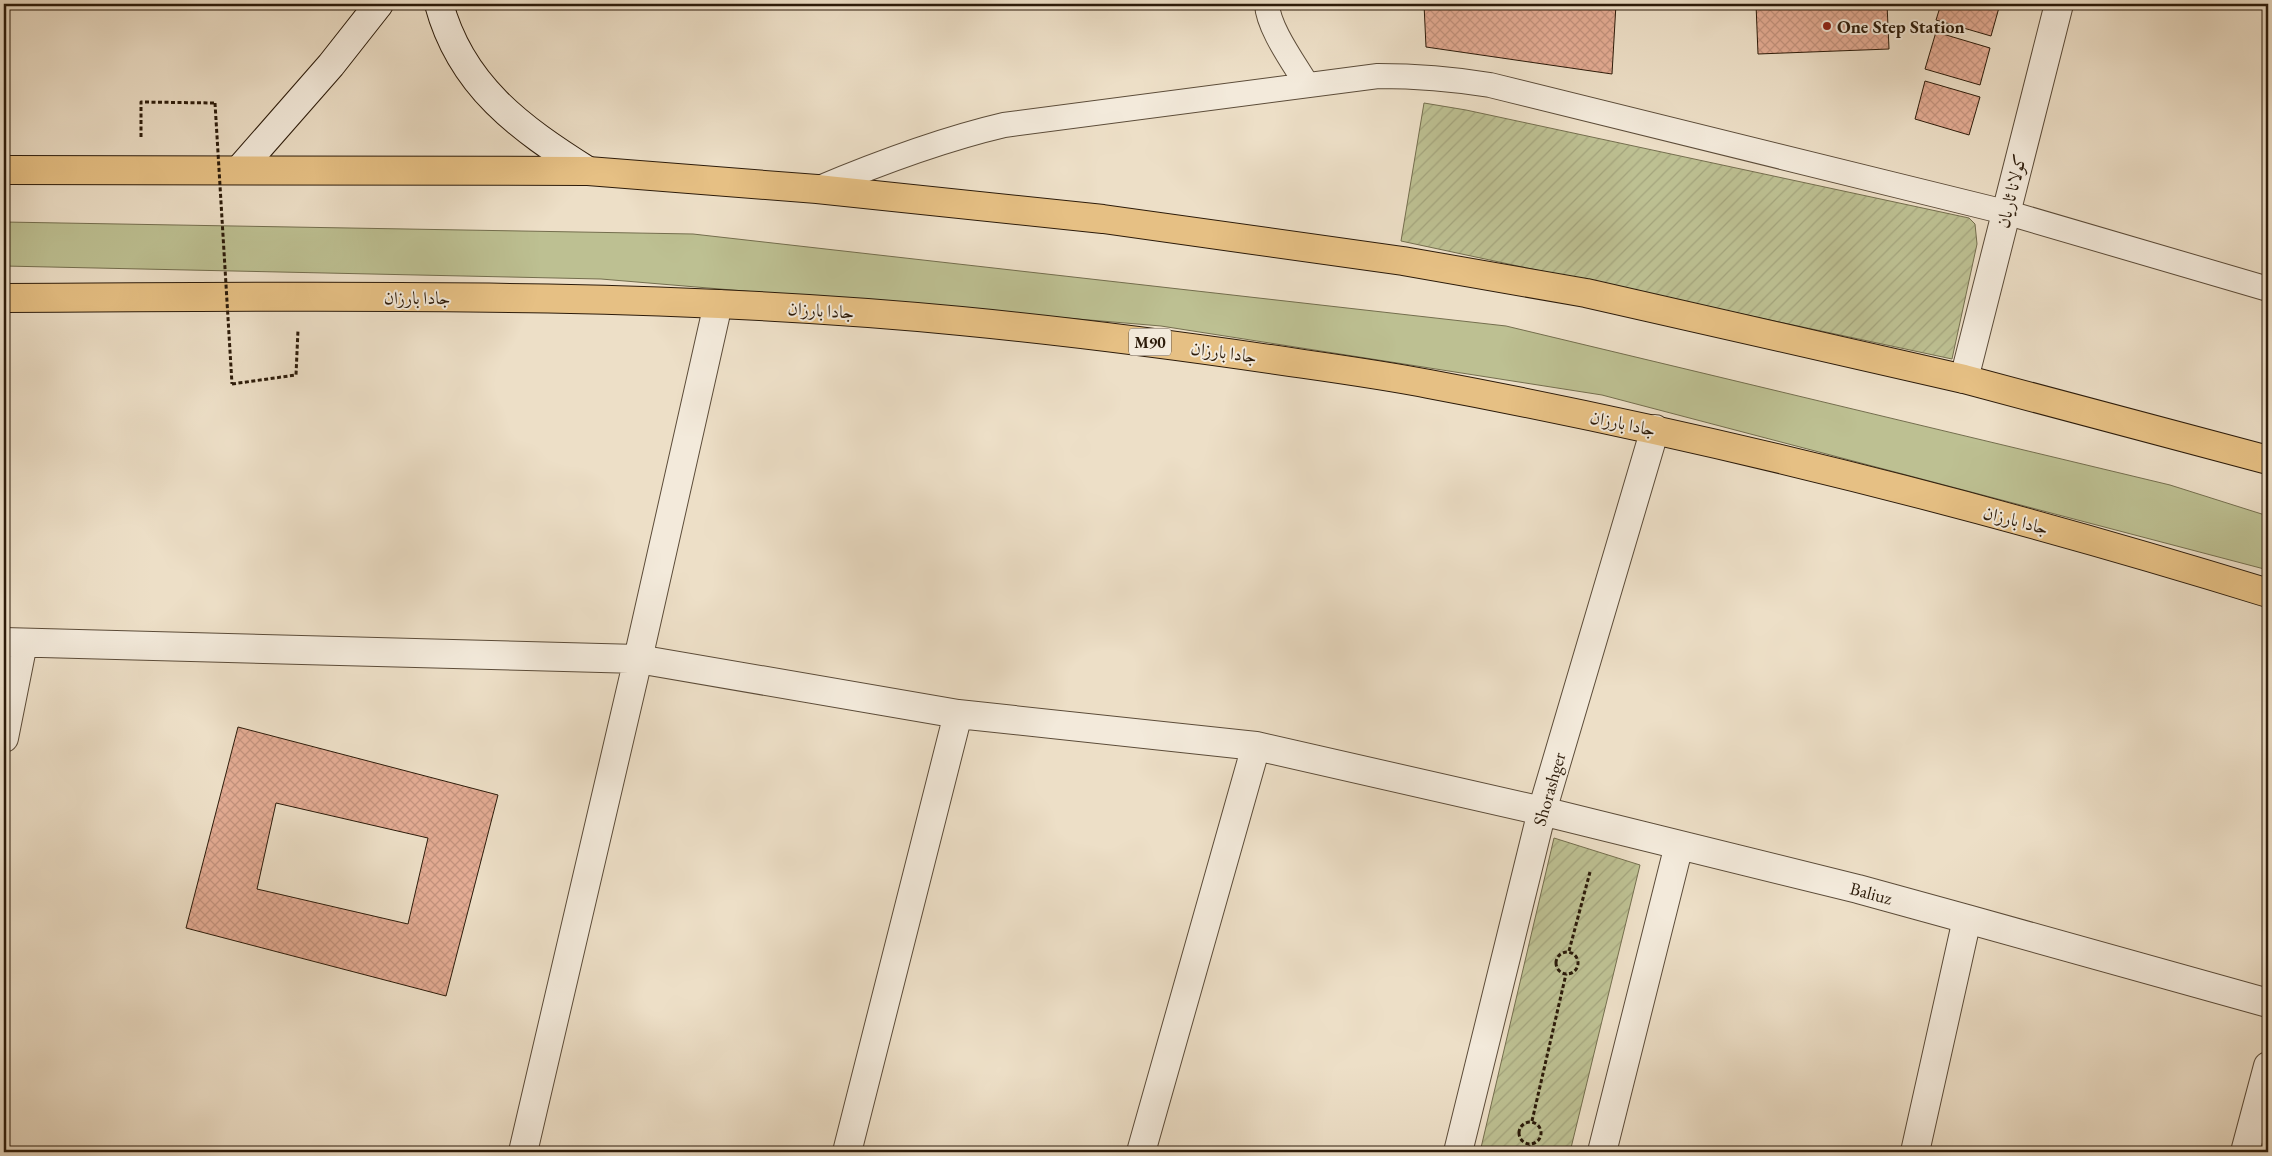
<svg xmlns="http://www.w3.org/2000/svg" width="2272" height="1156" font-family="'EB Garamond',Amiri,serif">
<defs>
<pattern id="garden-furrows" width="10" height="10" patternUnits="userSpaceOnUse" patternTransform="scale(1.25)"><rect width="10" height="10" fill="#bdc092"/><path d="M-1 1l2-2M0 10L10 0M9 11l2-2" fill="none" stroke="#a3a47d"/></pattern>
<pattern id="building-cross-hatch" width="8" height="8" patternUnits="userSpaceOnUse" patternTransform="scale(1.25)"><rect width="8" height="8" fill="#e4ac94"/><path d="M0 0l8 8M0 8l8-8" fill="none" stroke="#c4937e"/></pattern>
</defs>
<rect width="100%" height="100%" fill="#eddfc7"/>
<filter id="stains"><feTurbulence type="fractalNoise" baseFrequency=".004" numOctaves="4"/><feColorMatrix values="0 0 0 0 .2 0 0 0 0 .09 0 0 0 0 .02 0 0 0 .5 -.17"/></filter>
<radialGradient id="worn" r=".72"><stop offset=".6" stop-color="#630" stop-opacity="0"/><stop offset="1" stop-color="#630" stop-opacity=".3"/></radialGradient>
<path fill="#bdc092" stroke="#746e4e" d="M4,222l689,12 813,92 664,159 98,31v54l-666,-175 -441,-69 -560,-47 -597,-13z"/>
<path fill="url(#garden-furrows)" stroke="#746e4e" d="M1424,103l42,7 503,108 6,6 2,20 -25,115 -551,-118z
M1554,838l86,27 -70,287h-90z"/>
<path fill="url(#building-cross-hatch)" stroke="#2c1b0a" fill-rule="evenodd" d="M1424,4h192l-4,70 -186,-27z
M1756,4h131l2,45 -131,5z
M1941,4h59l-9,32 -55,-16z
M1936,32l54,16 -10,37 -55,-16z
M1925,81l55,16 -11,38 -54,-16z
M238,727l260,68 -52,201 -260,-68zM276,803l152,35 -20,86 -151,-35z"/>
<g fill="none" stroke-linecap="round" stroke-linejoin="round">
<g stroke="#5c4c39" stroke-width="26">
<path id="lane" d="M1267,4c1,24 27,59 40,81
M817,189c62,-26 123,-49 187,-64l374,-49c38,0 75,3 112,9l515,127 263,77"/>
</g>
<g stroke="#5c4c39" stroke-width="30">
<path id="street" d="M1964,379l95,-375
M4,642l634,17 320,55 298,32 286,65 316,78 109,30 -52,233
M4,738l19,-95
M1967,919l301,84
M523,1152l115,-493 80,-355
M847,1152l111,-438
M1141,1152l115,-406
M1458,1152l84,-341 113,-382
M1602,1152l77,-307
M2245,1152l23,-86"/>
</g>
<g stroke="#2c1b0a" stroke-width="30">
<path id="secondary" d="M439,4c22,82 81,124 149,167
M239,170l92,-105 48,-61"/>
</g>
<g stroke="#2c1b0a" stroke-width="30">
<path id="highway" d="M4,170l584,1 229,18 286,30 300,42 183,32 378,86 304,81
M4,298c319,-1 639,-8 957,23 114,11 229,26 343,43 42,6 84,12 125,20 283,53 564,124 839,209"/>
</g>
<path stroke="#2c1b0a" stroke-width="3" stroke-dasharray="4 2.5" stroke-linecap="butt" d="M141,137v-35l74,1
M232,384l64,-9 2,-45
M1569,951l21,-79
M1556 963a11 11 0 1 1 22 0a11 11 0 1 1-22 0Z
M1532,1121l34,-147
M1519 1133a11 11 0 1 1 22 0a11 11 0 1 1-22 0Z
M1527,1152l2,-7"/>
<use href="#lane" stroke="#f3eadb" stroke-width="24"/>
<use href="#street" stroke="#f3eadb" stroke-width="28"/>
<use href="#secondary" stroke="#f3eadb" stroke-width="28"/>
<use href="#highway" stroke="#e6c084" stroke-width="28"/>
<path stroke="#2c1b0a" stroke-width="3" stroke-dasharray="4 2.5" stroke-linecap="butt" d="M215,103l17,281"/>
</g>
<circle fill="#8f2418" stroke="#f3eadb" stroke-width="2" cx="1827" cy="26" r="5"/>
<g text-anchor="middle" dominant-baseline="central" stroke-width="4" stroke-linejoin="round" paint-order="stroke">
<rect fill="#f3eadb" stroke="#685949" stroke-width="1" x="1129" y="328.5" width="42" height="27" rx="4"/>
<g font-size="16" font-weight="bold" fill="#2c1b0a">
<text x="1150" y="342">M90</text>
</g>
<g font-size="18" font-weight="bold" fill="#2c1b0a" stroke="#f3eadb" text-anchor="start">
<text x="1837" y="26">One Step Station</text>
</g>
<g font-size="18" fill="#2c1b0a" stroke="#f3eadb">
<text transform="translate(2011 191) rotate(-76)">كولانا ئاريان</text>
<text x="417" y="297">جادا بارزان</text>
<text transform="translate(821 310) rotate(4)">جادا بارزان</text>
<text transform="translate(1224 352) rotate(8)">جادا بارزان</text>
<text transform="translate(1623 423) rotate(12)">جادا بارزان</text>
<text transform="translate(2016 520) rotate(15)">جادا بارزان</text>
<text transform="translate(1549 789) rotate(-74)">Shorashger</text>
<text transform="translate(1871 893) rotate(15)">Baliuz</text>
</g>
</g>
<rect width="2272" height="1156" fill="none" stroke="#eddfc7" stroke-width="20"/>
<rect x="5" y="5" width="2262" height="1146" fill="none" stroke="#2c1b0a" stroke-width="2.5"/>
<rect x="10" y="10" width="2252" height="1136" fill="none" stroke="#2c1b0a"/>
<rect width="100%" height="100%" filter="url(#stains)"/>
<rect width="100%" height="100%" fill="url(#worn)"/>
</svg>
